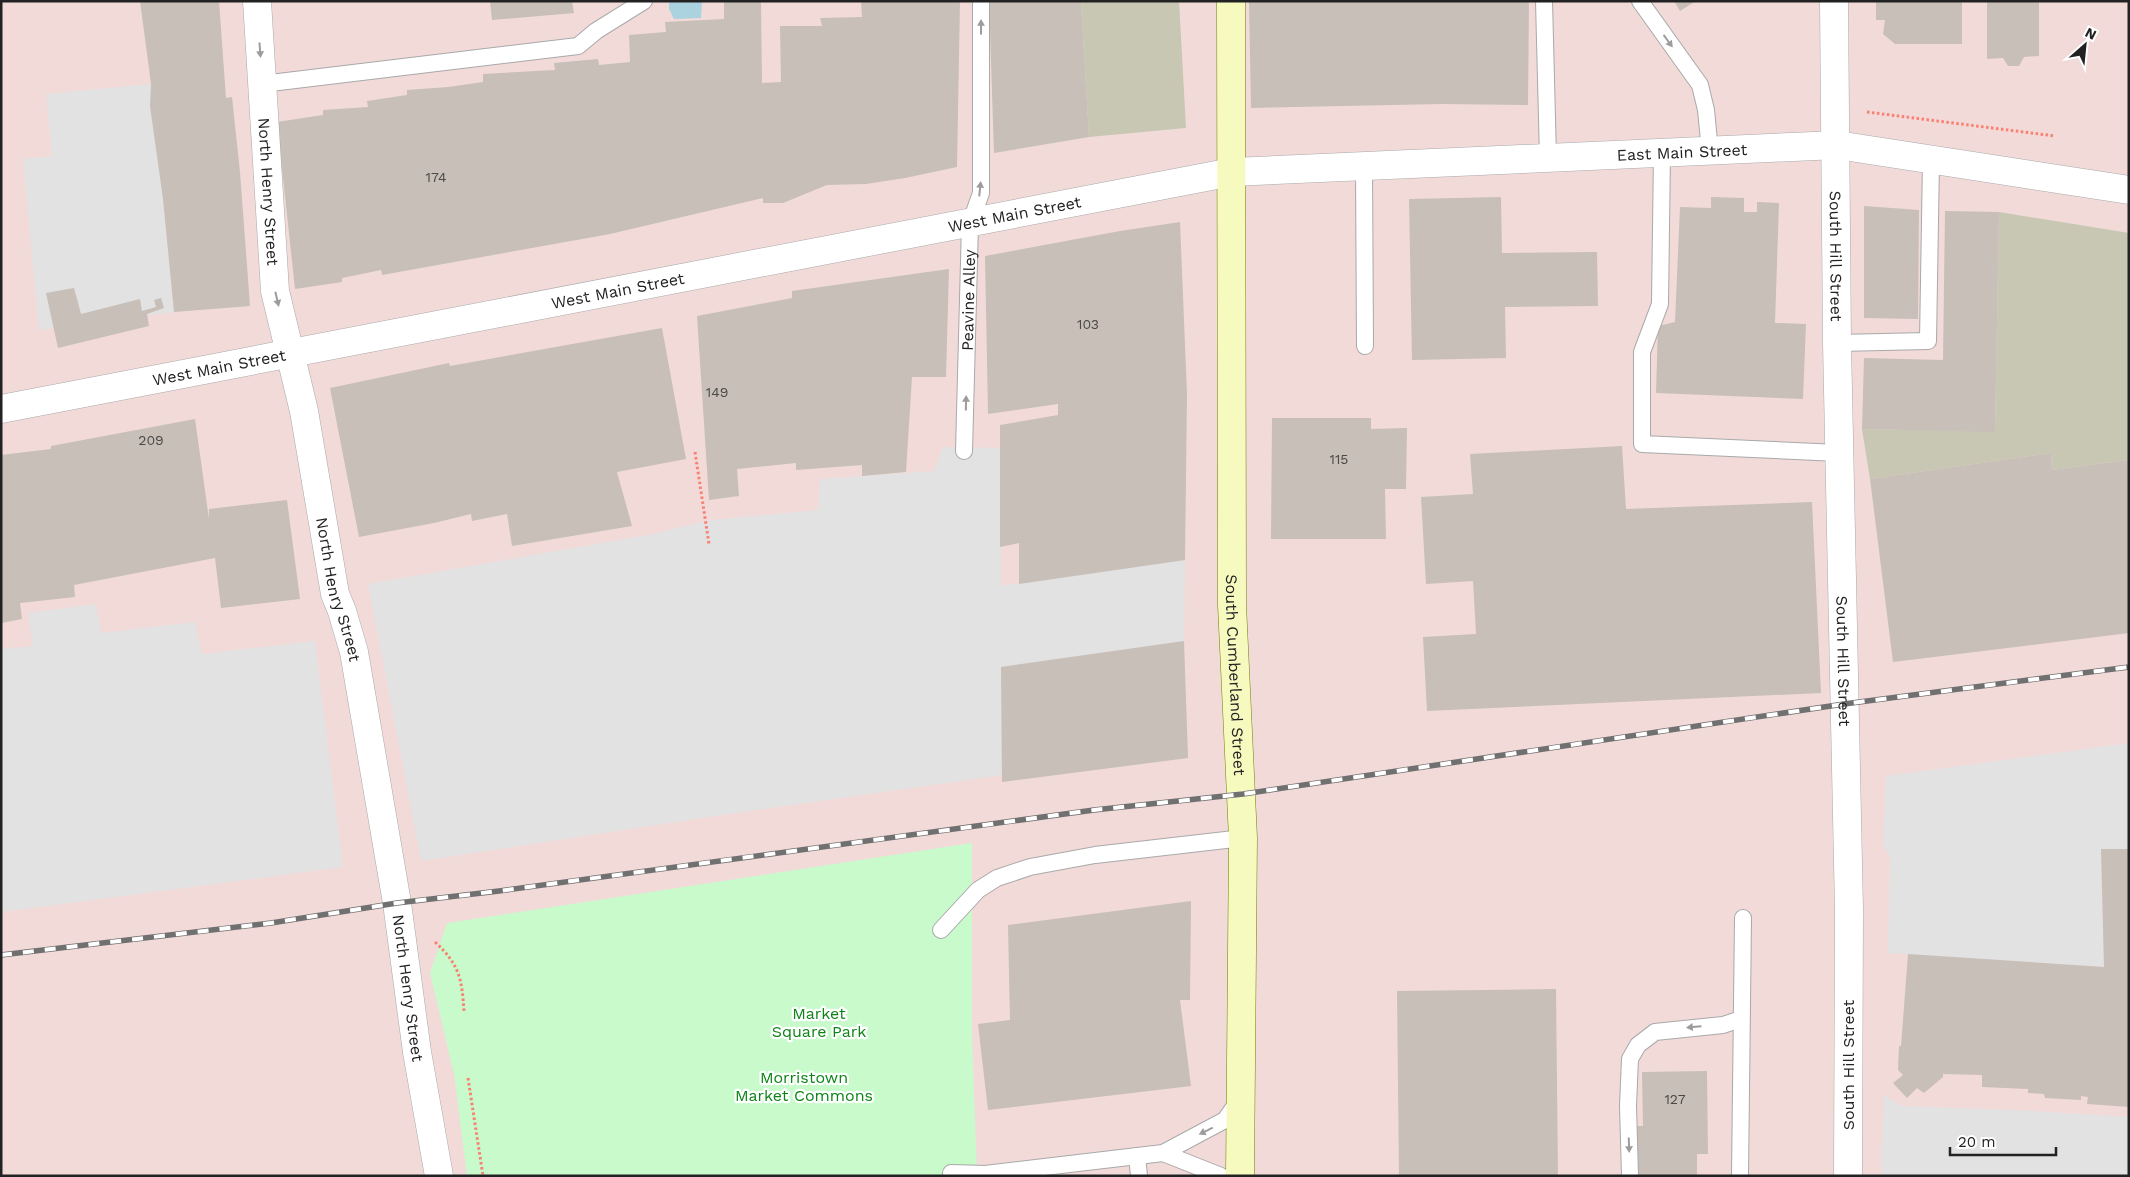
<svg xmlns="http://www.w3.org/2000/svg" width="2130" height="1177" font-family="'Work Sans',sans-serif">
<rect width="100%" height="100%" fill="#f2efe9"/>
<path fill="#f2dad9" d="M1,1h2128v1175h-2128z"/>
<path fill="#c7c7b4" d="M1081,1h98l7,127 -97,9z
M1999,212l130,21v227l-77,10 -1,-17 -181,26 -8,-50 133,2z"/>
<path fill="#c8facc" d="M972,843v191l5,142h-510l-13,-102 -24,-101 17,-50z"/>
<path fill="#e2e2e2" d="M151,84l23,228 -135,18 -16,-171 29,-3 -6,-62z
M943,447l57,1 1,138 184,-26 -1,81 -182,26v108l-267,38 -314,48 -53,-277 285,-50 57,-14 108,-10 2,-31 114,-8z
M96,604l5,29 94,-11 7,32 113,-13 28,226 -342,45v-263l32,-3 -5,-33z
M2129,743v106h-28l3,118 -216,-14 2,-97 -7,-9 3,-71z
M1884,1095l18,11 131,5 96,6v59h-246l-2,-15z"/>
<path fill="#aad3df" d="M669,1h33l-1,17 -27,1 -5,-10z"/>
<path fill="#c7bfb8" d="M140,1h79l7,97 6,-1 8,75 10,134 -76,6 -11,-113 -13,-93 1,-22z
M490,1h82l2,12 -82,7z
M724,1h37l1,82 19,-1 -1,-56h42l-2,-8 42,-1 -1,-16h99l-3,166 -52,11 -39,6 -39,1 -44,18h-20v-5l-153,36 -228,41 -1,-5 -39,8v4l-47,7 -18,-167 46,-7v-5l45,-3 -1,-6 40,-6v-5l41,-3 35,-5v-8l72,-4 -1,-7 44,-4 1,6 31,-3 -1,-27 37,-3 -1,-10 59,-3z
M989,1h92l8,136 -95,16z
M1249,1h280l-1,104 -86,-1 -191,4z
M1674,1h22l-16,10z
M1876,1h83l3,2v41h-67l-12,-10 2,-14h-9z
M1987,1h52v55l-15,1 -5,9h-11l-5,-8 -16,1z
M1501,197l1,56 95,-1 1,54 -93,1 1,51 -94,2 -3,-161z
M1711,197l33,1v14h13v-10l22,1 -4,120 31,1 -3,75 -147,-6 2,-67 17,-4 5,-115 31,1z
M1864,206l55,4 -1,109 -54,-1z
M1945,211l54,1 -4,220 -133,-3 2,-71 79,2z
M1180,222l7,172 -2,166 -166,24v-41l-19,4v-122l58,-10v-11l-70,10 -3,-158 135,-25z
M949,269l-3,108h-34l-6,95 -44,4v-11l-66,5v-7l-59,6 2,27 -30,4 -12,-184 95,-18v-7z
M74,288l7,26 59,-15 2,12 14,-4 -2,-7 7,-2 3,10 -17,6 2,12 -91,22 -12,-55z
M662,328l24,131 -69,13 15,54 -120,20 -5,-32 -35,7 -1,-7 -37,9 -75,14 -29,-149 119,-25 1,3z
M1272,418h99v11l36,-1 -1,61h-21l1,50h-115z
M195,419l14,100v-10l78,-9 13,99 -79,9 -6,-50 -141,27 1,12 -55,6 2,16 -21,4v-168l50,-6v-3z
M1622,446l4,63 186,-7 9,191 -394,18 -4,-74 53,-3 -3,-53 -47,3 -5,-87 52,-3 -3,-40z
M2051,453l1,17 77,-10v173l-236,29 -23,-183z
M1184,641l4,117 -186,24 -1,-115z
M2101,849h28v258l-42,-3 1,-7 -7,-1v4l-36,-2 -1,-4 -16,-1v-4l-46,-2v-12l-39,-1v3l-19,16 -7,-5 -10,10 -14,-15 10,-8 -5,-5 1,-24h2l7,-92 196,13z
M1191,901l-1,99h-10l11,86 -203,24 -10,-86 32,-4 -2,-95z
M1556,989l2,187h-159l-2,-185z
M1707,1071l1,83h-11v22h-60v-50h6l-1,-54z"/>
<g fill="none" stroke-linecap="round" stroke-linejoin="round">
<g stroke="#a9a9a9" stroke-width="18">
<g id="lane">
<path d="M1544,1l4,157"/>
<path d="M1640,1l60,84 6,25 4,41"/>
<path d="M262,84l316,-38 18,-15 48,-30"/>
<path d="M1662,153l-2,151 -18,48v92l197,9"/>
<path d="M1364,166l1,180"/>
<path d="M1837,343l91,-2 3,-180"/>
<path id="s1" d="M964,451l6,-227 11,-31v-192"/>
<path d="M941,930l37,-40 19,-12 33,-11 65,-12 148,-17"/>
<path d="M1163,1153l58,23"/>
<path d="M1137,1156l2,20"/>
<path d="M951,1173l34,1 178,-21 62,-33 14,-20"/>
<path d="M1630,1176l-2,-70 2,-47 8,-14 17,-13 68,-7 18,-6"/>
<path d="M1740,1176l3,-258"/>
</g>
</g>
<g stroke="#a9a9a9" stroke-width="29">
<g id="street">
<path id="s2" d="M257,1l18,290 29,120 31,183 7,17 12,41 43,251 20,149 22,124"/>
<path id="s3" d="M1834,1l3,342 12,567 -1,266"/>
<path id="s4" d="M1,409l1231,-237 605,-27 292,45"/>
</g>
</g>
<g stroke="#707d05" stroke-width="29">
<g id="secondary">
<path id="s5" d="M1231,1l1,604 11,233 -3,338"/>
</g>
</g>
<path stroke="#fa8072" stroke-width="3" stroke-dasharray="2.5 2.5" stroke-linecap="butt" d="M1867,112l188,24
M695,452l14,92
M435,942c25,23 27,38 29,70
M468,1078l15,98"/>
<use href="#lane" stroke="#fff" stroke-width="16"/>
<use href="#street" stroke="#fff" stroke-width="28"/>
<use href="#secondary" stroke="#f7fabf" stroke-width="28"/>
<g stroke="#707070" stroke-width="5.5">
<path id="rail" d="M1,955l270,-32 126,-20 102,-12 595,-81 149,-16 601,-90 285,-37"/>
</g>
<use href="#rail" stroke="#fff" stroke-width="4" stroke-dasharray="11" stroke-linecap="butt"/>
</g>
<defs><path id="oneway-solid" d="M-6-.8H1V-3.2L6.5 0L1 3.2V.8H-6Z" transform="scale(1.25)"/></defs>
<g fill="#9c9c9c">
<use href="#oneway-solid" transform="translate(981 27) rotate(-90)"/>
<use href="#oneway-solid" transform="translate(1668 41) rotate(54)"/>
<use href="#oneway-solid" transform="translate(260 50) rotate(86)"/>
<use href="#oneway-solid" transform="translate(980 189) rotate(-84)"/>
<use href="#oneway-solid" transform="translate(277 299) rotate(77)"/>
<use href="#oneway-solid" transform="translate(966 403) rotate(-89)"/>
<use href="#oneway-solid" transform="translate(1694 1027) rotate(175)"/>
<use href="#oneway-solid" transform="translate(1206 1131) rotate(154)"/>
<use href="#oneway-solid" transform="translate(1629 1145) rotate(88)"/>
</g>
<g text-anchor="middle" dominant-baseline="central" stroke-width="4.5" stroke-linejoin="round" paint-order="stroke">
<g font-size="14" fill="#4b4948">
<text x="436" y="177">174</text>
<text x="1088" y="324">103</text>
<text x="717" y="392">149</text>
<text x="151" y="440">209</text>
<text x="1339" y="459">115</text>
<text x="1675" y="1099">127</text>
</g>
<g font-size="16" fill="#222" stroke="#fff">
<text stroke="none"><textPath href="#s4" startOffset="1704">East Main Street</textPath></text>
<text stroke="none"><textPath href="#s2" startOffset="191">North Henry Street</textPath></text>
<text stroke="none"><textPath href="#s4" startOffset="1032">West Main Street</textPath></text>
<text stroke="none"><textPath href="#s3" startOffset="255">South Hill Street</textPath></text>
<text stroke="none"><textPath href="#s4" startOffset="628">West Main Street</textPath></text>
<text stroke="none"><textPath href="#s1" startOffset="151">Peavine Alley</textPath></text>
<text stroke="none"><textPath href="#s4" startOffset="222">West Main Street</textPath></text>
<text stroke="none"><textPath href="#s2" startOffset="596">North Henry Street</textPath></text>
<text stroke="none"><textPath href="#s3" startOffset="660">South Hill Street</textPath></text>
<text stroke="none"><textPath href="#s5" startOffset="674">South Cumberland Street</textPath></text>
<text stroke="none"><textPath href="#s2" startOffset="1001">North Henry Street</textPath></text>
<text transform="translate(1848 1065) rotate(-90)">South Hill Street</text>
</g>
<g font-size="16" fill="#0c8416" stroke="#fff">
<text x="819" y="1013">Market<tspan x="819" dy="18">Square Park</tspan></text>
<text x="804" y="1077">Morristown<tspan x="804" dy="18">Market Commons</tspan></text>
</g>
</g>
<rect width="2130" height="1177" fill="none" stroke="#222222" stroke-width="5"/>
<g transform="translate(2085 45) rotate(27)" stroke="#ffffff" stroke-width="4" paint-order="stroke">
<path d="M0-4L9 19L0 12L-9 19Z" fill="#222222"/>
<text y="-8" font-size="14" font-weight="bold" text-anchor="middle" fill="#222222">N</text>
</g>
<path d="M1950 1147v8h106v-8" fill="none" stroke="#222222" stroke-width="2.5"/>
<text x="1958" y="1147" font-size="15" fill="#222222" stroke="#ffffff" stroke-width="4" paint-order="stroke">20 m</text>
</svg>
